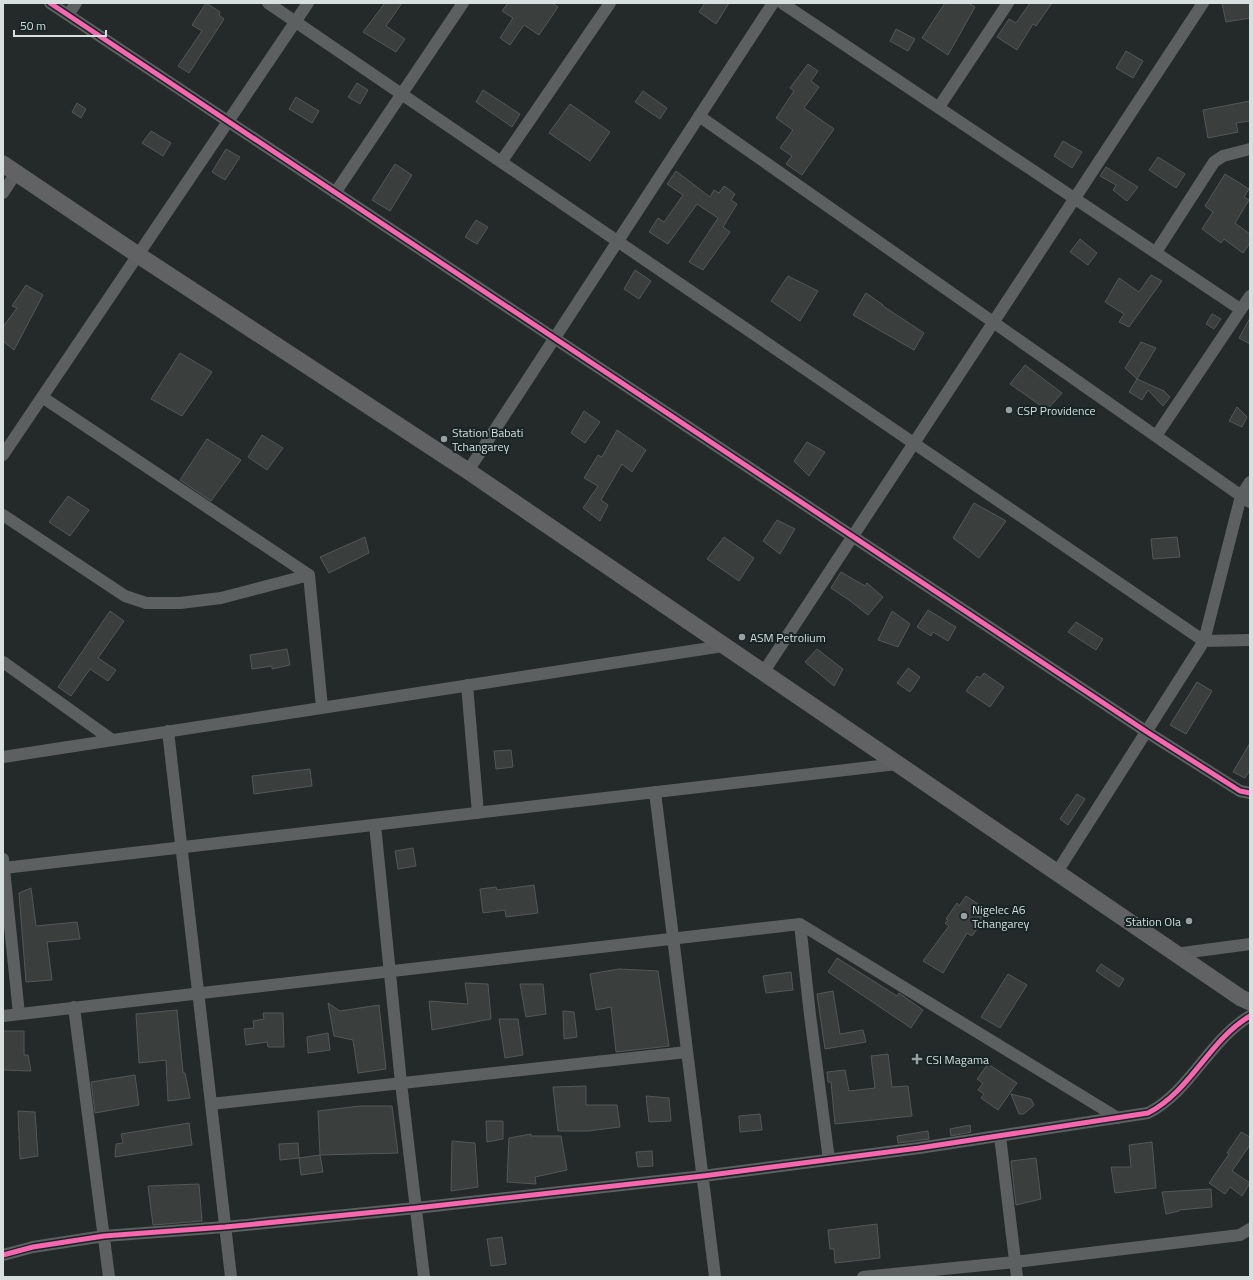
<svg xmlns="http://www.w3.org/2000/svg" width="1253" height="1280" font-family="'Titillium Web',sans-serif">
<rect width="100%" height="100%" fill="#242a2a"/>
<path fill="#3a3f3e" stroke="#535857" d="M206,3l14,9 -1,3 5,4 -35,54 -11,-7 24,-35 -10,-6z
M385,3h17l-16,23 19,13 -9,13 -33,-20z
M508,3h44l6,4 -19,28 -15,-10 -14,20 -10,-7 13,-20 -11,-7z
M705,3h24l-13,21 -17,-12z
M945,3h23l7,4 -27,48 -26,-17z
M1030,3h22l-16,23 -3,-2 -16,26 -20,-13 12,-18 7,4z
M1222,3h28v15l-24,4z
M896,29l19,10 -7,12 -18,-10z
M1126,51l17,10 -10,17 -17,-10z
M808,64l10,7 -7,10 8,6 -15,21 30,21 -32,46 -16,-11 6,-8 -12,-8 13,-18 -17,-12 18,-27 -4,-3z
M357,83l11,7 -8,14 -12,-7z
M483,90l37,24 -8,13 -36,-25z
M643,91l24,17 -7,11 -25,-17z
M296,97l23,14 -7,12 -23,-14z
M1250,101v20l-14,2 2,9 -30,6 -5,-28z
M77,103l9,6 -5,9 -9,-6z
M570,104l40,28 -20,29 -41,-28z
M151,131l20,12 -8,13 -21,-13z
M1063,141l19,11 -10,16 -18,-12z
M226,149l14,8 -15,23 -13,-8z
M1158,157l27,17 -9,14 -27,-18z
M395,164l17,11 -22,36 -18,-11z
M1106,167l32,20 -11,14 -14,-11 3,-5 -16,-9z
M676,171l34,26 4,-7 5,3 5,-7 11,8 -4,6 6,4 -14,23 7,5 -27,38 -14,-8 29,-44 -21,-14 -29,40 -19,-12 9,-14 6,4 19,-27 -16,-11z
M1225,174l24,15 -5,8 5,3 -14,23 15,11v9l-7,10 -19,-14 -3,4 -19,-14 11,-17 -8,-6z
M476,220l12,7 -11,17 -12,-7z
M1080,239l17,14 -9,12 -18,-13z
M635,270l16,11 -12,18 -15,-10z
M1151,275l11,6 -33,46 -10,-5 5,-8 -19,-12 14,-24 20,14z
M788,276l30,15 -18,30 -29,-20z
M26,285l17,10 -29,55 -11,-9v-14l14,-19 -5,-2z
M866,293l17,12v1l41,27 -10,17 -61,-35z
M1212,314l9,5 -7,10 -8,-5z
M1250,318v26l-11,-6z
M1141,342l15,6 -19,31 -12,-11z
M180,353l32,19 -30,44 -31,-17z
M1025,365l37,28 -15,17 -37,-26z
M1137,379l27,12 6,6 -7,9 -15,-16 -6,10 -13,-8z
M1237,407l10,10 -5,10 -13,-6z
M584,411l16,11 -15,21 -14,-10z
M617,430l29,20 -14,22 -10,-8 -21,36 7,5 -8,16 -17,-13 15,-22 -14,-8 14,-23 4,2z
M262,435l21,13 -16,22 -19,-13z
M207,439l34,21 -30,41 -31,-21z
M807,442l18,10 -16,24 -15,-15z
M68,496l21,14 -19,26 -21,-14z
M974,503l32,18 -27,37 -26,-20z
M777,520l18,9 -15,25 -17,-13z
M365,537l4,16 -40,20 -9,-16z
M724,537l30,21 -15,23 -32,-22z
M1177,537l3,20 -27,2 -2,-20z
M841,572l24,14 2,-3 16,14 -15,18 -19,-15 -18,-12z
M928,610l28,17 -8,14 -15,-9 -2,4 -14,-9z
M110,611l14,10 -26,37 18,12 -8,11 -18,-12 -19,27 -13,-9z
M892,611l18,13 -12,23 -20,-7z
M1076,622l27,17 -7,11 -28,-18z
M287,649l3,16 -18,4v-3l-20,3 -2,-14z
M817,649l26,20 -9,17 -29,-24z
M908,668l12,9 -10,15 -13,-9z
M984,673l20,14 -14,20 -24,-16 11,-15 3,2z
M1197,682l15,9 -26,43 -16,-9z
M1250,743v27l-5,8 -12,-6z
M511,750l2,17 -17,2 -2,-18z
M310,769l2,17 -58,8 -2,-18z
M1077,794l8,5 -17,26 -8,-6z
M413,848l3,18 -18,3 -3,-18z
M534,885l4,28 -32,4 -1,-7 -22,3 -3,-24 16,-2 1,3z
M31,888l5,38 41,-4 3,17 -33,3 5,38 -26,2 -7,-89z
M966,896l12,8 -5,7 11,8 -12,17 -5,-3 -24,40 -20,-12 26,-35 -4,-3 3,-3 -2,-1 11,-16 2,3z
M837,958l60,38 2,-3 24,17 -12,18 -83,-56z
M1101,964l23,15 -5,8 -23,-16z
M619,969l39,2 11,75 -53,6 -5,-45 -15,3 -6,-36z
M791,972l2,18 -27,3 -3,-17z
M1008,974l19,11 -27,43 -19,-11z
M465,983l23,1 3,35 -59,11 -3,-29 39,3z
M520,984h23l3,30 -20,3z
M833,991l7,43 23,-4 3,12 -41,7 -8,-55z
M328,1003l12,8 39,-6 7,64 -28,4 -5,-33 -19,-4z
M177,1010l6,63h2l5,25 -22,3 -2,-41 -27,3 -3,-49z
M563,1011l11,1 3,25 -13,2z
M263,1013h20l1,34h-16l-1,-5 -21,3 -2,-16 10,-1 -1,-7 11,-2z
M499,1019h19l5,36 -18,3z
M3,1031h21v24h4l3,16 -28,-1z
M328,1033l2,17 -22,3 -1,-16z
M888,1054l4,33 16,-1 4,30 -77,8 -4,-42h-3l-1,-10 18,-2 4,21 26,-3 -4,-32z
M988,1064l29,19 -19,27 -17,-12 3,-4 -6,-4 5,-7 -6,-4z
M135,1075l4,30 -44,8 -4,-31z
M586,1086v19h31l3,22 -32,4h-30l-5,-44z
M1011,1094l20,5 3,6 -10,9h-5z
M646,1096l23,2 2,23 -22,1z
M360,1106h32l6,47 -78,2 -2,-44z
M18,1111l17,1 3,44 -18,3z
M760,1114l2,16 -22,2 -1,-16z
M486,1121h17v18l-16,3z
M189,1123l3,22 -77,12 1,-13 7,-1 -2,-9z
M970,1125l1,7 -20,4 -1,-7z
M928,1131l1,8 -31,4 -1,-7z
M1241,1132l9,5v8l-18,26 18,12 -8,13 -12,-9 -5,7 -16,-11 20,-29 -2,-1z
M531,1134v2h30l6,34 -32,7 1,7 -29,-2 2,-44z
M452,1141l23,2 3,44 -27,4z
M1152,1142l4,46 -41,5 -4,-26h20l-2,-22z
M298,1143l1,15 -19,2 -1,-16z
M652,1151l1,15 -15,1 -2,-15z
M320,1155l3,17 -22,3 -2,-17z
M1036,1158l5,41 -25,6 -5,-44z
M199,1184l3,37 -49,4 -5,-39z
M1211,1189l1,18 -33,3v1l-13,3 -4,-22z
M877,1224l3,34 -45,5 -1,-14h-4l-2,-19z
M502,1237l4,27 -15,2 -4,-27z"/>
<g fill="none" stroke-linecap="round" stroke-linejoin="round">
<path stroke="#5d6061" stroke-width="12" d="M50,3l1097,729 93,59 10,2
M268,3l936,638 46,-1
M782,3l458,306
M68,15l8,-12
M939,107l69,-104
M699,116l551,386
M501,162l109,-159
M3,193l13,-20
M335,193l128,-190
M1156,252l58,-90 9,-6 27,-7
M42,397l267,178 13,132
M1156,436l94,-140
M3,455l305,-452
M468,471l305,-468
M3,515l122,81 21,7h34l41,-5 88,-23
M3,662l109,78
M763,673l440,-670
M467,685l11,128
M168,731l63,546
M3,757l720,-111
M655,792l60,485
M375,825l26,258 23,194
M3,859l16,155
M4,868l893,-104
M1057,872l147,-231 37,-145 9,-14
M800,924l10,91 19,145
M1175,954l75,-10
M74,1007l35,270
M3,1016l797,-92 318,194
M211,1104l476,-52
M1000,1136l17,141
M3,1255l30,-8 71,-11 121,-9 191,-19 287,-32 216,-28 229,-35c43,-22 61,-73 102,-97
M863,1277l152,-15 225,-27 10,-6"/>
<path stroke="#606263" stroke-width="17" d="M3,164l135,91 330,216 773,527 9,4"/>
<g stroke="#172424" stroke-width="8">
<path id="cycleway" d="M50,3l1097,729 93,59 10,2
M3,1255l30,-8 71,-11 121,-9 191,-19 287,-32 216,-28 229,-35c43,-22 61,-73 102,-97"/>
</g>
<use href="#cycleway" stroke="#f766af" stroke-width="5"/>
</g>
<g fill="#98a0a0" stroke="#172424" stroke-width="1.5">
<circle cx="1009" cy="410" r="4"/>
<circle cx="444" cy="439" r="4"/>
<circle cx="742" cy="637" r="4"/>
<circle cx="964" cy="916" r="4"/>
<circle cx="1189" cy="921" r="4"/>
<path d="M915 1053h4v4h4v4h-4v4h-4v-4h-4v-4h4z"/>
</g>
<g text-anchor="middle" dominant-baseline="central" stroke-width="4" stroke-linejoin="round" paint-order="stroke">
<g font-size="12" fill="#d7dfdf" stroke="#172424" text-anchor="start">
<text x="1017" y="410">CSP Providence</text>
<text x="452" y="432">Station Babati<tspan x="452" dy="14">Tchangarey</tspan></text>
<text x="750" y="637">ASM Petrolium</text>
<text x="972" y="909">Nigelec A6<tspan x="972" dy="14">Tchangarey</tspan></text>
<text x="1181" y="921" text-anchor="end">Station Ola</text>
<text x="926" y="1059">CSI Magama</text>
</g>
</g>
<rect width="1253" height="1280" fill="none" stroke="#d7dfdf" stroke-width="8"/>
<path d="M14 30v6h92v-6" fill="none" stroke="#d7dfdf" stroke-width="2"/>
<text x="20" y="30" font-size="12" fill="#d7dfdf" stroke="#172424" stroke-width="3" paint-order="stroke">50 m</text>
</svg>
